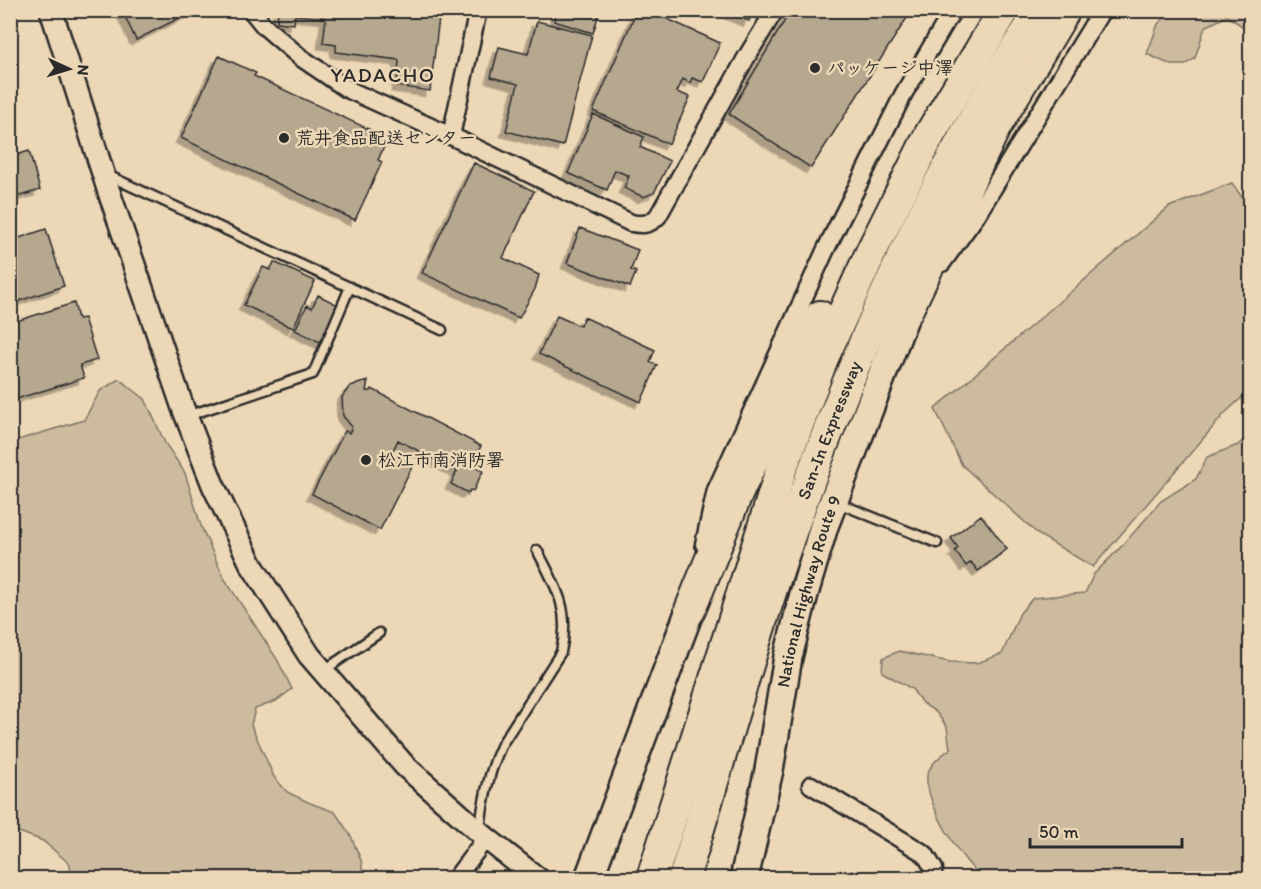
<svg xmlns="http://www.w3.org/2000/svg" width="1261" height="889" font-family="Itim,'Klee One',sans-serif">
<defs>
<filter id="shadow"><feDropShadow dx="-5.5" dy="5.5" stdDeviation="0" flood-color="#0004"/></filter>
</defs>
<rect width="100%" height="100%" fill="#ecd7b6"/>
<filter id="ink" filterUnits="userSpaceOnUse"><feTurbulence type="fractalNoise" baseFrequency=".0167" numOctaves="2"/><feDisplacementMap in="SourceGraphic" scale="12" xChannelSelector="R" yChannelSelector="G"/><feConvolveMatrix kernelMatrix="1 2 1 2 8 2 1 2 1" color-interpolation-filters="sRGB"/></filter>
<g filter="url(#ink)">
<path fill="#cdbba0" stroke="#7c7366" stroke-width="1.5" d="M1172,11h78v20l-23,-15 -22,11 -10,31 -10,7h-14l-24,-11 11,-30z
M1232,183l18,26v181l-25,23 -132,154 -54,-32 -77,-70 -27,-56 234,-202z
M119,379l26,20 20,44 20,30 16,53 23,52 53,81 15,30 -16,12 -21,8 -4,16 23,52 13,15 23,11 25,9 16,24 11,27v15h-291l-1,-14 -27,-23 -32,-12v-387l73,-22 16,-29z
M1250,434v444h-265c-21,-10 -61,-78 -58,-102 3,-13 14,-20 23,-27l-3,-22 -11,-15 -14,-9 -10,-14 -30,-17 1,-14 16,-7 51,11 27,1 25,-9 18,-41 13,-15 52,-5 9,-19 30,-30 37,-43 35,-22 11,-22 31,-12z"/>
<path fill="#b6a78f" stroke="#2b2b2b" stroke-width="1.5" filter="url(#shadow)" d="M122,10h73l-59,30z
M278,10h162l-10,81 -33,-5 2,-26 -63,-8v-7l-13,-2 3,-25 -31,-3 -1,9 -17,-2z
M557,10h43l-7,23 -39,-12z
M637,10h11l72,33 -17,39 -11,-4 -2,5 -7,-4 -6,13 13,5 -21,47 -76,-33z
M722,10h31l-4,11z
M791,10h121l-101,158 -82,-54z
M537,21l55,14 -29,111 -57,-15 12,-47 -27,-7 8,-30 29,7z
M219,56l37,17 -2,3 134,62 -10,22 4,2 -27,58 -174,-82z
M593,114l51,23 -4,10 30,14 -16,32 -11,4 -19,-9 5,-12 -14,-6 -8,20 -39,-17z
M29,151l11,39 -30,9v-42z
M474,163l60,28 -31,67 36,17 -4,14 -16,29 -97,-45z
M580,228l58,22 -7,20 5,2 -6,15 -63,-24z
M46,229l18,57 -54,18v-63z
M274,262l41,19 -22,47 -49,-23 19,-38 7,3z
M318,295l20,10 -16,38 -27,-13 12,-25 5,3z
M74,303l4,16 6,-1 13,42 -17,5 4,13 -74,23v-78z
M557,316l23,10 4,-9 71,33 -5,12 7,3 -16,37 -102,-48z
M368,381l-2,10h5l1,-2 109,57 -10,19 12,6 -10,20 -3,-1 -2,3 -17,-9 6,-13 -59,-31 -7,15 22,10 -33,65 -68,-36 33,-63 4,2 3,-6 -9,-11 -1,-19 8,-11z
M981,515l26,34 -29,22 -7,-9 -5,4 -11,-15 3,-3 -7,-10z"/>
<g fill="none" stroke-linecap="round" stroke-linejoin="round">
<g stroke="#2b2b2b" stroke-width="13">
<path id="service" d="M105,174l337,156
M187,416l126,-42 37,-87
M838,503l99,40
M323,671l56,-38
M480,829c3,-30 9,-58 22,-85l59,-92c10,-42 -5,-66 -24,-102"/>
</g>
<g stroke="#2b2b2b" stroke-width="21">
<path id="minor" d="M251,10l13,16 36,31 47,32 104,47 180,87c11,2 19,2 27,-7l88,-158 29,-48
M451,136l27,-126
M942,263l34,-47 126,-206
M704,544l12,-54 110,-241 78,-156 49,-83
M811,785l114,69 9,15 -4,9
M456,878l30,-40"/>
</g>
<g stroke="#2b2b2b" stroke-width="26">
<path id="tertiary" d="M51,10l57,179 75,219 30,77 38,79 58,91 96,111 81,72 51,40"/>
</g>
<g stroke="#2b2b2b" stroke-width="32">
<g id="trunk">
<path d="M589,878l101,-268"/>
<path id="s1" d="M744,878l25,-108 19,-113 16,-63 20,-68 82,-213"/>
</g>
</g>
<g stroke="#2b2b2b" stroke-width="34">
<g id="motorway">
<path d="M906,313l90,-187 69,-116"/>
<path d="M690,610l45,-111 85,-183"/>
<path d="M652,878l129,-408 42,-112 49,-108 58,-116 74,-124"/>
<path id="s2" d="M684,878c41,-133 78,-271 127,-401 60,-163 133,-322 230,-467"/>
</g>
</g>
<use href="#service" stroke="#ecd7b6" stroke-width="8"/>
<use href="#minor" stroke="#ecd7b6" stroke-width="16"/>
<use href="#tertiary" stroke="#ecd7b6" stroke-width="21"/>
<use href="#trunk" stroke="#ecd7b6" stroke-width="27"/>
<use href="#motorway" stroke="#ecd7b6" stroke-width="30"/>
</g>
</g>
<g fill="#2b2b2b" stroke="#ecd7b6" stroke-width="2">
<circle cx="815" cy="68" r="6"/>
<circle cx="284" cy="138" r="6"/>
<circle cx="366" cy="460" r="6"/>
</g>
<g text-anchor="middle" dominant-baseline="central" stroke-width="5" stroke-linejoin="round" paint-order="stroke">
<g font-size="18" font-weight="bold" fill="#2b2b2b" stroke="#ecd7b6" text-anchor="start">
<text x="827" y="68">パッケージ中澤</text>
<text x="296" y="138">荒井食品配送センター</text>
<text x="378" y="460">松江市南消防署</text>
</g>
<g font-size="18" fill="#2b2b2b" stroke="#ecd7b6">
<text stroke="none"><textPath href="#s2" startOffset="471">San-In Expressway</textPath></text>
<text stroke="none"><textPath href="#s1" startOffset="294">National Highway Route 9</textPath></text>
</g>
<g font-size="21" letter-spacing="1.5" fill="#2b2b2b" stroke="#ecd7b6">
<text x="383" y="74">YADACHO</text>
</g>
</g>
<rect width="1261" height="889" fill="none" stroke="#ecd7b6" stroke-width="36"/>
<rect x="18" y="18" width="1225" height="853" fill="none" stroke="#2b2b2b" stroke-width="2" filter="url(#ink)"/>
<g transform="translate(69 69) rotate(94)" stroke="#ecd7b6" stroke-width="4.5" paint-order="stroke">
<path d="M0-4.5L10 22L0 15L-10 22Z" fill="#2b2b2b"/>
<text y="-9" font-size="16" font-weight="bold" text-anchor="middle" fill="#2b2b2b">N</text>
</g>
<path d="M1030 838v9h152v-9" fill="none" stroke="#2b2b2b" stroke-width="3"/>
<text x="1039" y="838" font-size="18" fill="#2b2b2b" stroke="#ecd7b6" stroke-width="4.5" paint-order="stroke">50 m</text>
</svg>
